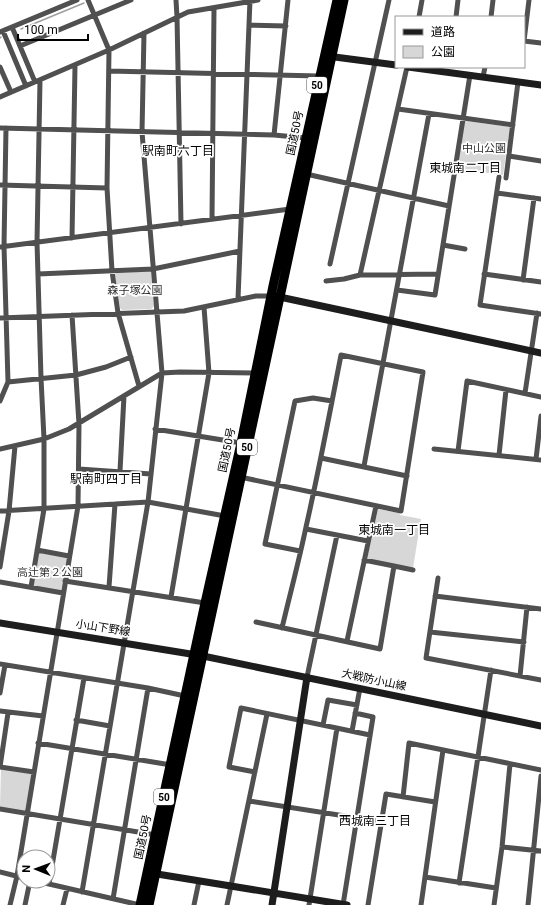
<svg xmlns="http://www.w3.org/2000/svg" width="541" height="905" font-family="Roboto,'Noto Sans JP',sans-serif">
<rect width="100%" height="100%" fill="#fff"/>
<path fill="#d7d7d7" d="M466,121l44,6 -7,48 -46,-6 7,-47z
M150,271l1,1 3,34 -3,3 -29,1 -2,-2 -5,-33 1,-2z
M378,509l21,4 1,2 21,4 -8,49 -46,-9z
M38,551l31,6 -6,35 -31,-6z
M1,767l32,6 -6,40 -27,-5z"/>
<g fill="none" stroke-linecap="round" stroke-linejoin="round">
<path stroke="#9e9e9e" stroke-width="1.5" d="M21,29l63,-26
M0,38l1,-1"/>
<path stroke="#505050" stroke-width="5" d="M88,0l21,50 -2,138 5,83 6,42 21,73
M176,0l1,17 4,207
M529,0l-5,41 17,2
M419,17l3,-17
M456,17l2,-17
M491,17l2,-17
M249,25l37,1
M12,27l23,55
M3,31l23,55
M0,32l77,-32
M20,46l111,-46
M0,67l11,25
M109,71l210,5
M483,77l2,-10
M0,97l109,-47 79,-38 70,-12
M398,109l115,16
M0,128l274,7 32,3
M274,135l14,-135
M509,156l32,5
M306,174l143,32
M499,177l-19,128 61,9
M506,178l12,-96
M0,185l107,3
M497,193l44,6
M212,219l2,-211
M72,238l3,-172
M443,245l22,4
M0,247l290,-38
M330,264l59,-264
M38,274l115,-5 87,-18
M484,274l57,8
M360,275l47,-208
M523,280l11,-82
M326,281l18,-2 16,-4 78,-1
M397,290l38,5 35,-220
M238,299l12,-299
M0,318l184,-7 72,-15h15
M8,382l68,-7 30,-8 25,-10
M525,393l12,-80
M0,401l8,-19 -4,-136 2,-118
M155,429l86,14
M0,449l44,-10 25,-10 93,-56 18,-1 75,1
M434,449l107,11
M458,451l9,-70 74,16
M499,455l7,-65
M321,458l86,18
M536,459l5,-43
M364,466l65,-352
M79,469l72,5
M120,471l4,-75
M240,477l161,34 22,-139 -82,-17c-11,57 -22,115 -35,172 -7,34 -16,67 -24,101
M0,511l148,-9 77,14
M306,529l62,12
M37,550l32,6
M300,551l-35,-7 30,-143 18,-3 19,3
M394,566l19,4
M0,567l9,-56 6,-65
M438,578l-12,80 115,22
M65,581l140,22
M0,582l63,11
M31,587l13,-78v-70l-3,-61 -4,-136 3,-162
M109,587l6,-83
M435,596l106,13
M171,597l38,-224 -5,-66
M256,622l124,27 14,-83 -30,-6
M430,632l94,10
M347,641l29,-135
M0,664l148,24 37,8
M520,676l7,-69
M307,677l30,-142
M0,693l5,-28
M0,711l43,5
M76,720l34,6
M323,725l5,-25 29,5
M352,731l8,-43
M38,743l133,22
M0,767l8,-54
M0,767l34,5
M255,772l-26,-5 12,-59 129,27
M403,797l6,-54 132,27
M249,801l128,20
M0,809l156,26
M502,847l39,4
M0,872l24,6
M425,877l71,11
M36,881l104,24
M459,883l32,-213
M49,884l35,-206
M82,892l66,-390 14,-129 -20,-241 2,-99
M113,899l35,-211
M10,905l7,-29 61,-370 1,-82 -7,-109
M25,905l5,-24
M63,905l4,-16
M194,905l5,-24
M227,905l40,-191
M309,905l28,-177
M343,905l30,-188 -18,-4
M368,905l18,-111 49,8
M421,905l22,-155
M494,905l8,-58 8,-83
M528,905l13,-129"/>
<path stroke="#1d1d1d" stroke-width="7" d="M327,56l69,9
M408,67l133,18
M275,296l266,57
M0,623l203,33 338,70
M151,873l196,32
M272,905l35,-228"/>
<path stroke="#000" stroke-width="9" d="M140,905l65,-302 36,-160 32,-157 64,-286
M149,905l195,-905"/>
</g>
<g text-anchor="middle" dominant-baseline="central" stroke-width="3.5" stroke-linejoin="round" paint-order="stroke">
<g fill="#fff" stroke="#4c4c4c" stroke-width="1">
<rect x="307" y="77" width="20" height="16" rx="3"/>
<rect x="237" y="439" width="20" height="16" rx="3"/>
<rect x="154" y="789" width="20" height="16" rx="3"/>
</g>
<g font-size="10" font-weight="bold" fill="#000">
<text x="317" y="85">50</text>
<text x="247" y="447">50</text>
<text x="164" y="797">50</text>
</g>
<g font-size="11" fill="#000" stroke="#fff">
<text transform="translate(295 133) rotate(-78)">国道50号</text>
<text transform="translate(227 450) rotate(-78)">国道50号</text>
<text transform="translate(103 628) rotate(9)">小山下野線</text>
<text transform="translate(374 680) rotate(12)">大戦防小山線</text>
<text transform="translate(143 837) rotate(-78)">国道50号</text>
</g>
<g font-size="11" fill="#2e2e2e" stroke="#fff">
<text x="484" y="148">中山公園</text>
<text x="135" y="290">森子塚公園</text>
<text x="50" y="572">高辻第２公園</text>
</g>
<g font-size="12" fill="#000" stroke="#fff">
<text x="178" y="151">駅南町六丁目</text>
<text x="465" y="168">東城南二丁目</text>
<text x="106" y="479">駅南町四丁目</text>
<text x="394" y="530">東城南一丁目</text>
<text x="375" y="821">西城南三丁目</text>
</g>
</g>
<rect x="395" y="16" width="130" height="52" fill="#ffffff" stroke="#999999"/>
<rect x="403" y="29" width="20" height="6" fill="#1d1d1d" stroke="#999999"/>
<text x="431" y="36" font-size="12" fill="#000000">道路</text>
<rect x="403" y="46" width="20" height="12" fill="#d7d7d7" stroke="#999999"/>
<text x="431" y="56" font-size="12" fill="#000000">公園</text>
<g transform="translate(36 869) rotate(271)"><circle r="19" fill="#ffffff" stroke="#999999"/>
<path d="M0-3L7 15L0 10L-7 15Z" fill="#000000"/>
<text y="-6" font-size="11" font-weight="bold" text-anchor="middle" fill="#000000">N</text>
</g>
<path d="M18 34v6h70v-6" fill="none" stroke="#000000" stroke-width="2"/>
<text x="24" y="34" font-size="12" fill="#000000" stroke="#ffffff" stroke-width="3" paint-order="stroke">100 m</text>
</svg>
